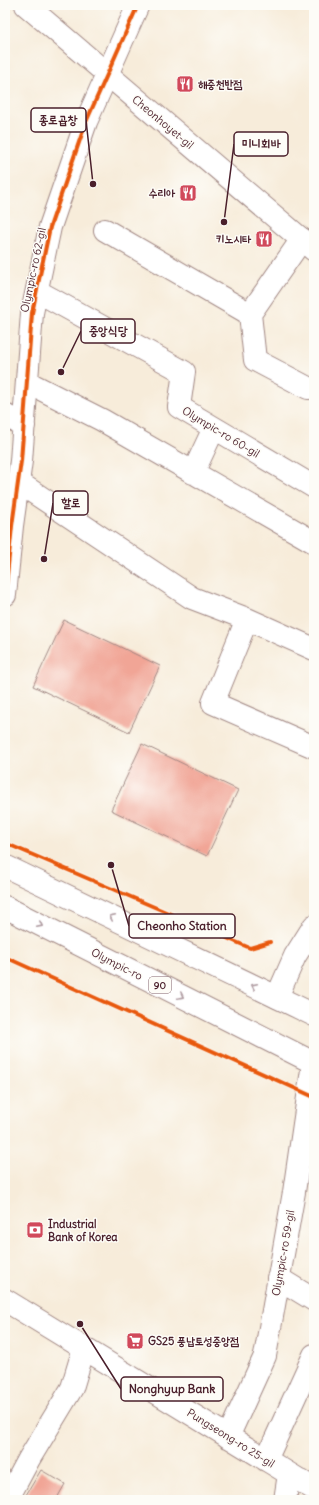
<svg xmlns="http://www.w3.org/2000/svg" width="319" height="1505" font-family="Delius,'Poor Story',sans-serif">
<rect width="100%" height="100%" fill="#fdfcf7"/>
<filter id="ink" filterUnits="userSpaceOnUse"><feTurbulence type="fractalNoise" baseFrequency=".025" numOctaves="2"/><feDisplacementMap in="SourceGraphic" scale="8" xChannelSelector="R" yChannelSelector="G"/><feConvolveMatrix kernelMatrix="1 2 1 2 8 2 1 2 1" color-interpolation-filters="sRGB"/></filter>
<filter id="wash" filterUnits="userSpaceOnUse"><feTurbulence type="fractalNoise" baseFrequency=".012" numOctaves="4" result="noise"/><feDisplacementMap in="SourceGraphic" scale="16" xChannelSelector="R" yChannelSelector="G"/><feGaussianBlur stdDeviation="0.9" result="paint"/><feColorMatrix in="noise" values="0 0 0 0 0 0 0 0 0 0 0 0 0 0 0 0 0 1.4 0 .05"/><feComposite in="paint" operator="in"/></filter>
<g filter="url(#wash)">
<rect width="100%" height="100%" fill="#f7ecda"/>
<g id="blocks">
<path fill="#f1a596" d="M64,620l96,46 -31,66 -96,-46z
M142,744l96,46 -31,66 -96,-46z
M41,1470l24,14 -9,16h-33z"/>
</g>
</g>
<g filter="url(#ink)">
<use href="#blocks" fill-opacity="0" stroke="#a08682" stroke-width="1"/>
<g fill="none" stroke-linecap="round" stroke-linejoin="round">
<g stroke="#a08682" stroke-width="24">
<path id="minor" d="M105,230l145,84 52,-75
M37,291l147,81 -5,35 135,80
M250,314l5,46 53,28
M27,382l75,38 212,122
M5,415l19,11
M193,473l21,-45
M18,482l174,116 55,21 67,30
M5,595l7,-69 9,-65 11,-148 18,-86 36,-105 52,-117
M247,619l-34,84 101,44
M277,997l18,-41 19,-30
M278,1278l36,22
M5,1300l309,189
M228,1437l37,-81 29,-164 19,-129
M266,1460l48,-105
M7,1500l22,-41 43,-71 12,-40
M285,1500l4,-26"/>
</g>
<g stroke="#a08682" stroke-width="24">
<path id="tertiary" d="M26,5l288,245"/>
</g>
<g stroke="#a08682" stroke-width="24">
<path id="primary" d="M5,866l309,149
M5,907l309,156"/>
</g>
<use href="#minor" stroke="#fff" stroke-width="22"/>
<use href="#tertiary" stroke="#fff" stroke-width="22"/>
<use href="#primary" stroke="#fff" stroke-width="22"/>
<g stroke="#fdfcf7" stroke-width="6">
<path id="cycleway" d="M5,595l7,-69 9,-65 11,-148 18,-86 36,-105 52,-117
M5,843l245,105 20,-6
M5,957l309,140"/>
</g>
<use href="#cycleway" stroke="#e8590c" stroke-width="4"/>
</g>
<defs><path id="oneway-chevron" d="M-2-3.5L2.5 0L-2 3.5" fill="none" stroke-width="1.6" stroke-linecap="round" stroke-linejoin="round"/></defs>
<g stroke="#ae9aa0">
<use href="#oneway-chevron" transform="translate(112 917) rotate(-154)"/>
<use href="#oneway-chevron" transform="translate(40 925) rotate(27)"/>
<use href="#oneway-chevron" transform="translate(254 986) rotate(-154)"/>
<use href="#oneway-chevron" transform="translate(181 996) rotate(27)"/>
</g>
</g>
<defs>
<g id="restaurant-square" transform="scale(0.9)"><rect x="-9" y="-9" width="18" height="18" rx="4" fill="#d1495b" stroke="#fdfcf7"/><path d="M-5-6h1v4h1v-4h1v4h1v-4h1v5L-1.5 .5V6h-2V.5L-5-1ZM5-6V6H3V1.5H1.5Q1.5-4 5-6Z" fill="#fff"/></g>
<g id="bank-square" transform="scale(0.9)"><rect x="-9" y="-9" width="18" height="18" rx="4" fill="#d1495b" stroke="#fdfcf7"/><path d="M-6-4H6V4H-6ZM0-2.3a2.3 2.3 0 1 0 0 4.6a2.3 2.3 0 1 0 0-4.6Z" fill="#fff"/></g>
<g id="supermarket-square" transform="scale(0.9)"><rect x="-9" y="-9" width="18" height="18" rx="4" fill="#d1495b" stroke="#fdfcf7"/><path d="M-6-5.5h2.5l.6 2H6L4.5 2H-2.5L-4.4-4H-6ZM-1.5 3.2a1.3 1.3 0 1 0 .1 0ZM3 3.2a1.3 1.3 0 1 0 .1 0Z" fill="#fff"/></g>
</defs>
<g fill-rule="evenodd">
<use href="#restaurant-square" x="185" y="84"/>
<use href="#restaurant-square" x="188" y="193"/>
<use href="#restaurant-square" x="264" y="239"/>
<use href="#bank-square" x="35" y="1230"/>
<use href="#supermarket-square" x="135" y="1341"/>
</g>
<g text-anchor="middle" dominant-baseline="central" stroke-width="3" stroke-linejoin="round" paint-order="stroke">
<rect fill="#fdfcf7" stroke="#806168" stroke-width="1" x="149" y="977" width="22" height="16" rx="3"/>
<g font-size="10" font-weight="bold" fill="#4a1f2b">
<text x="160" y="985">90</text>
</g>
<g font-size="11" font-weight="bold" fill="#4a1f2b" stroke="#fdfcf7" text-anchor="start">
<text x="198" y="84">해중천반점</text>
<text x="175" y="193" text-anchor="end">수리아</text>
<text x="251" y="239" text-anchor="end">키노시타</text>
<text x="48" y="1224">Industrial<tspan x="48" dy="13">Bank of Korea</tspan></text>
<text x="148" y="1341">GS25 풍납토성중앙점</text>
</g>
<g font-size="11" fill="#4a1f2b" stroke="#fdfcf7">
<text transform="translate(163 122) rotate(40)">Cheonhoyet-gil</text>
<text transform="translate(33 270) rotate(-78)">Olympic-ro 62-gil</text>
<text transform="translate(221 432) rotate(31)">Olympic-ro 60-gil</text>
<text transform="translate(117 964) rotate(27)">Olympic-ro</text>
<text transform="translate(283 1253) rotate(-80)">Olympic-ro 59-gil</text>
<text transform="translate(231 1438) rotate(32)">Pungseong-ro 25-gil</text>
</g>
</g>
<path fill="none" stroke="#4a1f2b" stroke-width="1.5" d="M93 184L86 120M224 222L234 144M61 372L81 331M44 559L53 503M111 865L129 926M80 1324L121 1389"/>
<g fill="#4a1f2b" stroke="#fdfcf7" stroke-width="1.5">
<circle cx="93" cy="184" r="4"/>
<circle cx="224" cy="222" r="4"/>
<circle cx="61" cy="372" r="4"/>
<circle cx="44" cy="559" r="4"/>
<circle cx="111" cy="865" r="4"/>
<circle cx="80" cy="1324" r="4"/>
</g>
<g fill="#fdfcf7" stroke="#4a1f2b" stroke-width="1.5">
<rect x="31" y="108" width="55" height="24" rx="4"/>
<rect x="234" y="132" width="54" height="24" rx="4"/>
<rect x="81" y="319" width="54" height="24" rx="4"/>
<rect x="53" y="491" width="35" height="24" rx="4"/>
<rect x="129" y="914" width="106" height="24" rx="4"/>
<rect x="121" y="1377" width="102" height="24" rx="4"/>
</g>
<g font-size="12" text-anchor="middle" font-weight="bold" fill="#4a1f2b">
<text x="58" y="124">종로곱창</text>
<text x="261" y="148">미니회바</text>
<text x="108" y="335">중앙식당</text>
<text x="71" y="507">할로</text>
<text x="182" y="930">Cheonho Station</text>
<text x="172" y="1393">Nonghyup Bank</text>
</g>
<rect width="319" height="1505" fill="none" stroke="#fdfcf7" stroke-width="20"/>
</svg>
